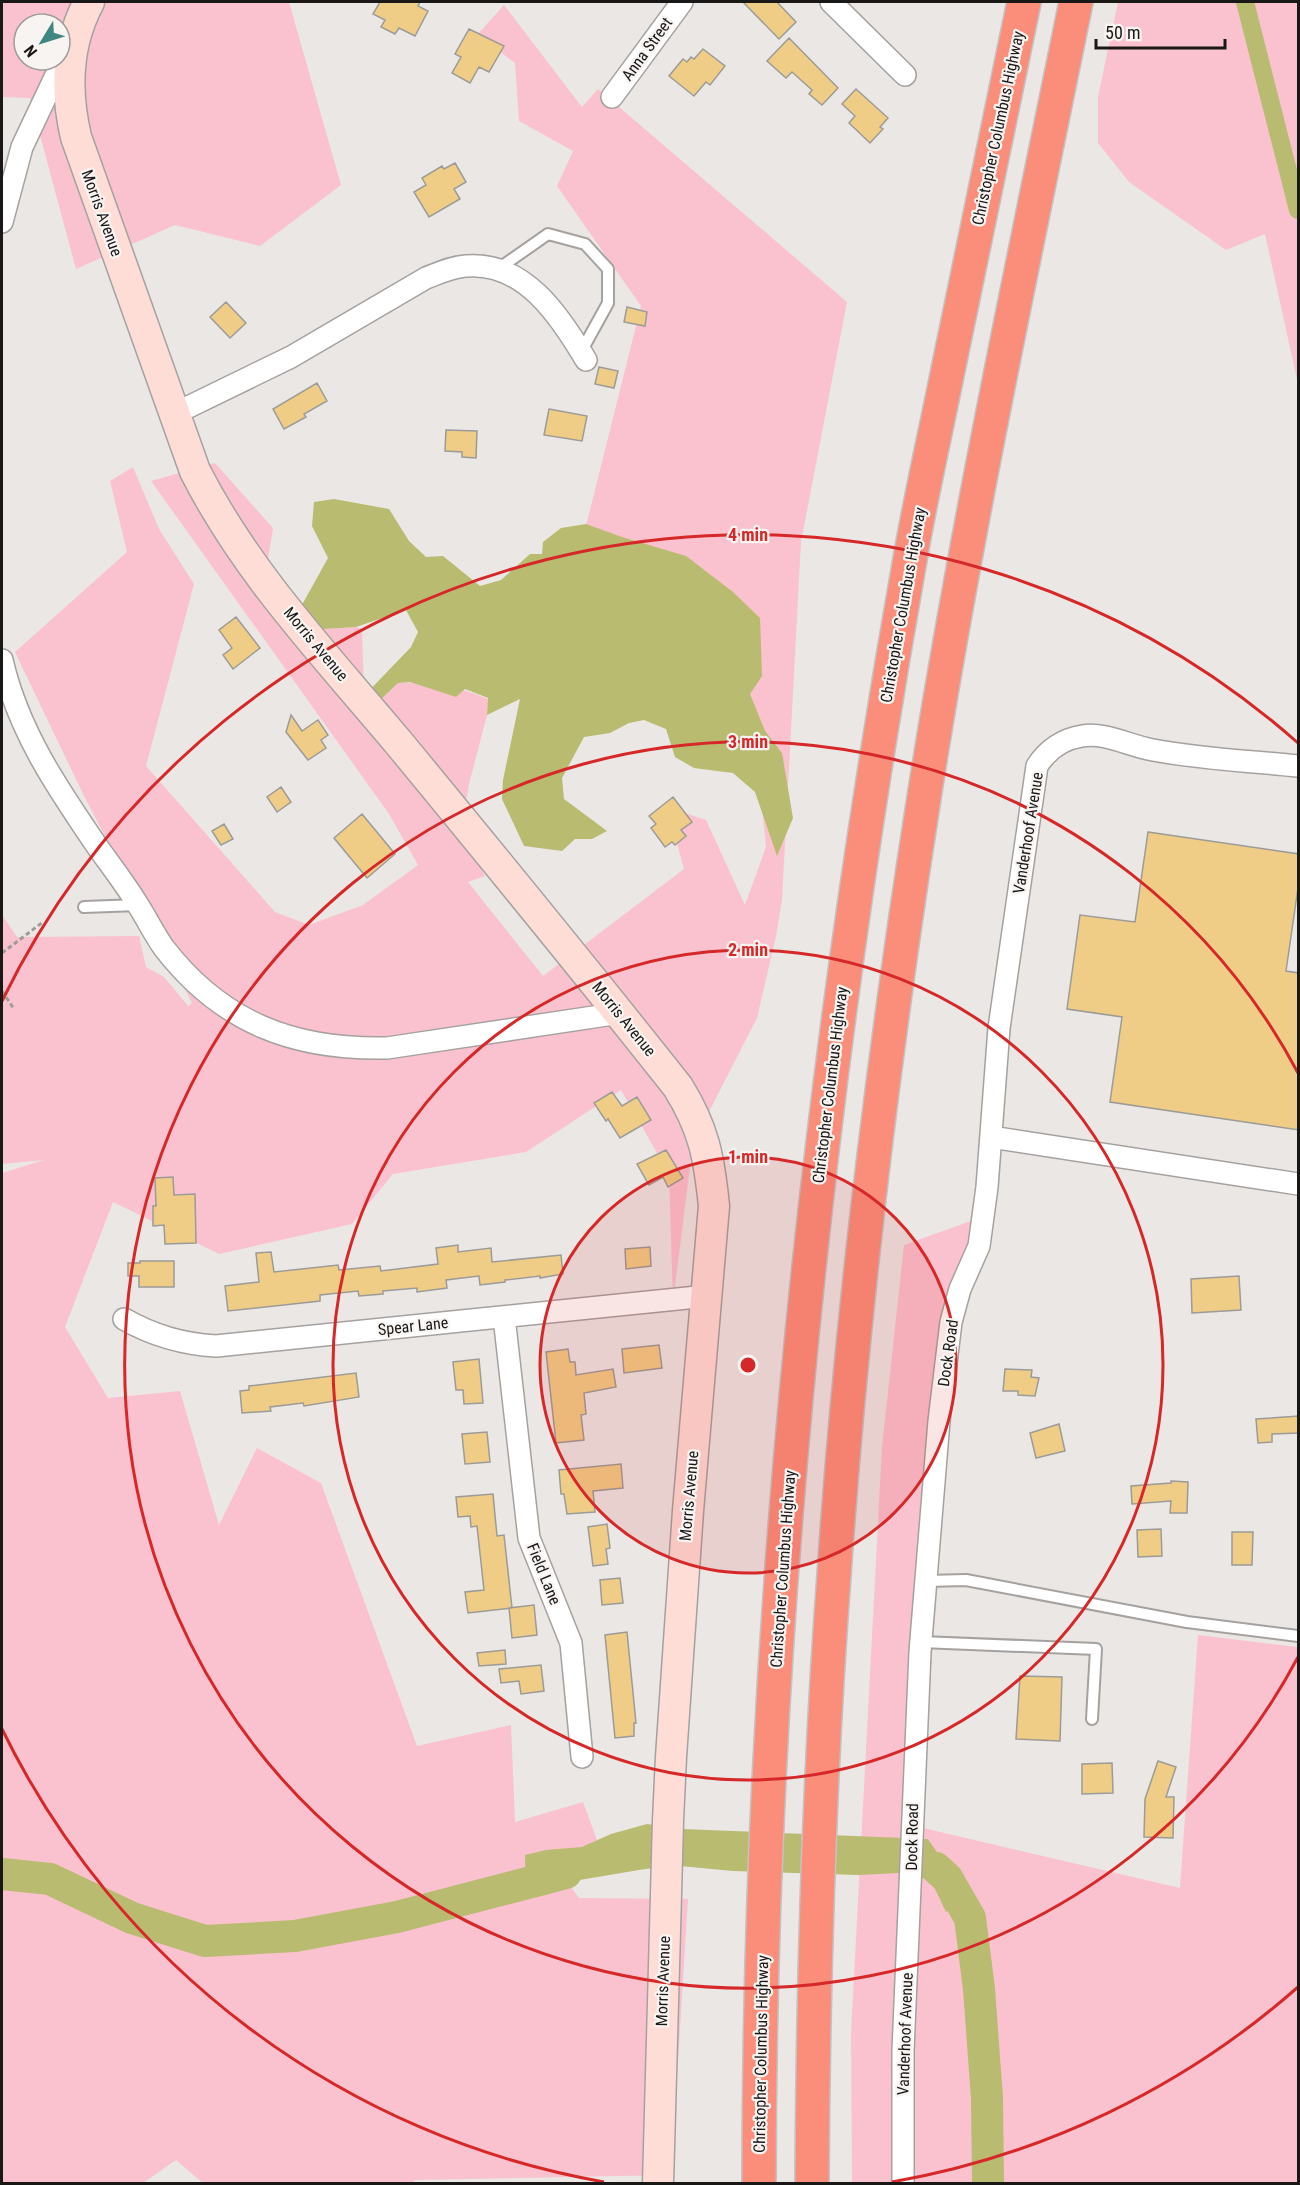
<svg xmlns="http://www.w3.org/2000/svg" width="1300" height="2185" font-family="'Roboto Condensed',sans-serif">
<rect width="100%" height="100%" fill="#ebe7e5"/>
<path fill="#fac2ce" fill-rule="evenodd" d="M2,2h287l52,183 -81,61 -85,-21 -99,44 -46,-171 -28,-1zM24,24h36v36h-36z
M1118,2h180v382l-33,-150 -39,16 -97,-68 -31,-39v-46z
M504,5l78,102 16,-18 249,213 -46,240 -19,358 -6,36 -19,82 -64,125 -20,159 -4,-128 -48,-84 -95,62 -133,22 -41,50 -133,30 -106,-52 -48,125 43,71 72,-7 39,134 38,-77 64,35 96,263 94,-21 4,97 68,-20 17,46 -45,17 24,33 109,1 -17,276 -256,5 -4,4h-207l-28,-24 -33,23h-141v-1010l42,-13 -42,4v-249l15,22 122,-1 7,31 18,10 24,29 4,-3 -108,-207 -69,-144 112,-100 -17,-71 23,-14 26,62 35,55 -48,182 129,146 34,13 54,-20 55,-40 -29,-51 -238,-333 64,-18 58,65 -9,57 60,44 32,-2 6,2 2,67 12,8 22,-21c31,-2 62,4 90,16l-1,16 -18,69 -8,46 24,46 -17,6 75,94 141,-107 -17,-62 39,13 39,85 21,-58 -7,-70 -180,-223 62,-248 -84,-120 16,-35 -54,-30 -4,-58 -38,-28z
M982,1217l-24,96 -39,514 261,61 18,-253 100,12v536l-446,1 -1,-151 31,-586 22,-202z"/>
<path fill="#b9bb70" d="M334,499l55,10 20,32 17,16 17,-1 37,30 21,-6 29,-26h12l1,-12 18,-14 25,-4 36,13 64,19 47,36 27,26 2,58 -12,18 15,37 17,22 11,65 -16,38 -22,-64 -22,-19 -39,-5 -19,-11 -9,-28 -22,-9 -15,3 -19,10 -26,4 -22,41 2,21 43,32 -15,8h-17l-13,12 -38,-5 -22,-47 1,-19 17,-81 -33,16 1,-17 -23,-9 -9,8 -46,-15 -12,1 -22,21 -12,-8 47,-49 7,-15 -12,-22 -50,17 -32,2 -26,-17 30,-54 -16,-32 2,-24z
M647,1824l36,5 245,10 19,28 18,33 -19,12 -15,-32 -33,-7 -39,2 -126,-4 -53,-5 -35,3 -119,20 -1,-34 21,-5 36,-3 29,-13z"/>
<g fill="none" stroke-linecap="round" stroke-linejoin="round">
<path stroke="#b9bb70" stroke-width="18" d="M1245,2l53,208"/>
<path stroke="#b9bb70" stroke-width="32" d="M936,1868l11,10 23,40 9,71 8,109 1,86
M2,1874l48,5 82,39 73,23 90,-5 102,-19 169,-44"/>
</g>
<path fill="#f0cd86" stroke="#9c9b97" stroke-width="1.5" d="M380,2h40l-2,4 10,5 -13,25 -16,-8 -4,6 -14,-7 4,-7 -12,-6z
M743,2h34l19,20 -17,17z
M469,29l35,17 -15,26 -10,-5 -9,16 -18,-10 9,-16 -6,-3z
M789,38l49,50 -16,17 -13,-11 3,-4 -20,-18 -6,6 -19,-17z
M703,49l22,17 -15,19 -4,-3 -12,14 -25,-20 14,-17 4,3 4,-5 3,2z
M856,89l32,29 -8,9 3,2 -13,14 -21,-20 6,-7 -13,-12z
M455,163l11,19 -12,7 6,10 -31,18 -15,-25 12,-7 -4,-7 20,-12 2,3z
M226,302l20,21 -16,15 -20,-21z
M627,307l20,5 -2,14 -21,-4z
M599,367l19,4 -4,17 -19,-4z
M317,383l10,18 -23,13 2,3 -22,12 -11,-20z
M549,409l38,7 -5,25 -38,-6z
M446,430l31,1 -1,27 -14,-1v-5l-17,-1z
M236,617l24,31 -27,21 -10,-14 9,-7 -13,-18z
M291,715l11,16 16,-11 10,15 -7,5 5,8 -18,12 -22,-28z
M281,787l10,15 -14,10 -10,-15z
M673,797l19,25 -11,8 5,6 -11,9 -3,-3 -7,5 -14,-19 5,-4 -7,-8z
M362,814l33,40 -28,24 -33,-40z
M224,824l9,15 -12,6 -9,-14z
M1148,832l151,22v27l-13,90 13,2v157l-189,-28 12,-85 -55,-8 13,-94 55,7z
M612,1092l10,14 15,-9 14,23 -31,18 -12,-19 -2,2 -12,-18z
M666,1150l17,28 -15,9 -5,-10 -14,8 -12,-21z
M173,1177l1,18 21,-1 1,49 -31,1 -1,-19 -11,1v-20h3l-1,-28z
M458,1245v7l33,-4 1,14 69,-7 2,19 -23,4v-2l-35,4v2l-25,3 -1,-9 -33,4 1,8 -30,4v-4l-34,3v3l-24,2 -1,-5 -38,4v6l-92,10 -3,-25 34,-4 -3,-29 15,-1 3,20 64,-7 1,5 41,-4 1,5 57,-7 -2,-16z
M650,1247l1,19 -25,3 -1,-20z
M140,1261h34v26h-35v-11h-11v-13h12z
M1239,1276l2,34 -49,3 -1,-34z
M659,1345l3,23 -38,5 -2,-24z
M568,1349l2,13h5l1,13 37,-6 3,18 -32,6 2,21 -5,1 3,25 -28,3 -10,-91z
M479,1359l4,44 -19,1 -1,-14h-7l-3,-28z
M1005,1369l27,1 -1,7 8,1 -4,18 -17,-1v-4h-15z
M356,1373l3,24 -55,9 -1,-3 -33,4 1,4 -29,2 -2,-22 9,-1v-4z
M1299,1416v17l-27,1v8l-14,1 -2,-24z
M1059,1424l6,27 -29,7 -6,-25z
M487,1432l3,30 -25,2 -3,-30z
M621,1464l2,24 -30,3 2,21 -28,2 -3,-20h-3l-2,-24z
M1171,1481l17,1 -1,31h-17l1,-12 -39,3 -1,-18 40,-3z
M493,1494l4,42 7,-1 8,73 -44,5 -3,-21 19,-2 -7,-64 -6,1 -1,-11 -12,1 -2,-20z
M607,1524l3,24 -4,1 2,15 -15,2 -5,-39z
M1161,1529l1,27 -24,1 -1,-27z
M1232,1532h21l-1,33h-20z
M620,1578l3,25 -21,2 -2,-25z
M534,1605l3,30 -25,3 -3,-30z
M627,1632l9,91h-2v13l-19,2 -10,-103z
M505,1650l1,14 -27,2 -2,-13z
M541,1665l3,26 -23,3 -2,-13 -18,2 -2,-14z
M1020,1676l42,1 -2,64 -44,-2z
M1158,1761l18,6 -10,30h8l-1,41 -29,-1 1,-38z
M1112,1763l1,30 -31,1v-30z"/>
<g fill="none" stroke-linecap="round" stroke-linejoin="round">
<g stroke="#a5a19f" stroke-width="14">
<path id="lane" d="M498,269l50,-35 37,10 23,25v34l-27,49
M84,907l54,-2
M926,1581l40,-1 221,42 111,14
M921,1642l175,7 -4,70"/>
</g>
<g stroke="#a5a19f" stroke-width="24">
<path id="street" d="M831,2l74,73
M612,97l70,-95
M2,222l20,-75 45,-95
M174,414l117,-57 135,-79c13,-5 25,-11 40,-12 58,-5 94,50 120,94
M2,660c16,71 56,129 97,189 13,18 27,36 39,56 9,14 16,29 26,43 58,75 130,102 223,100l233,-35
M991,1137l307,47
M504,1317l25,221 42,105 11,114
M124,1319c30,17 58,25 92,27l491,-50
M903,2184v-133l17,-399 19,-231 12,-99 9,-33 19,-43 8,-59 12,-159 38,-262c10,-16 26,-27 45,-30 24,-4 47,10 71,14 47,9 97,11 145,16"/>
</g>
<g stroke="#a5a19f" stroke-width="33">
<path id="secondary" d="M89,2c-23,43 -24,88 -13,135l119,334c51,101 130,184 203,271 94,114 188,229 280,345 26,42 31,70 36,119l-26,305 -17,246 -3,64 -10,363"/>
</g>
<g stroke="#c3c3c3" stroke-width="36">
<path id="highway" d="M759,2184c0,-543 55,-1084 150,-1619 11,-65 26,-130 39,-195 26,-123 51,-246 76,-368
M812,2184c1,-203 7,-406 22,-609 17,-253 48,-507 87,-758 42,-273 100,-544 155,-815"/>
</g>
<path stroke="#9e9b99" stroke-width="3" stroke-dasharray="4.5 3" stroke-linecap="butt" d="M2,953l41,-31
M2,991l12,18"/>
<use href="#lane" stroke="#fff" stroke-width="10"/>
<use href="#street" stroke="#fff" stroke-width="21"/>
<use href="#secondary" stroke="#feddd7" stroke-width="30"/>
<use href="#highway" stroke="#fa8e7b" stroke-width="33"/>
</g>
<circle cx="748" cy="1365" r="208" fill="#d62828" fill-opacity=".12"/>
<g fill="none" stroke="#d62828" stroke-width="3">
<circle cx="748" cy="1365" r="208"/>
<circle cx="748" cy="1365" r="415"/>
<path d="M1298 1657A623 623 0 1 1 1298 1073"/>
<path d="M1298 1987A830 830 0 0 1 892 2182M604 2182A830 830 0 0 1 2 1729M2 1001A830 830 0 0 1 1298 743"/>
</g>
<g text-anchor="middle" dominant-baseline="central" stroke-width="4.5" stroke-linejoin="round" paint-order="stroke">
<g font-size="16" fill="#1a1817" stroke="#f8f4f2">
<text transform="translate(647 49) rotate(-54)">Anna Street</text>
<text transform="translate(998 128) rotate(-78)">Christopher Columbus Highway</text>
<text transform="translate(102 213) rotate(70)">Morris Avenue</text>
<text transform="translate(903 605) rotate(-80)">Christopher Columbus Highway</text>
<text transform="translate(316 644) rotate(50)">Morris Avenue</text>
<text transform="translate(1028 833) rotate(-81)">Vanderhoof Avenue</text>
<text transform="translate(624 1019) rotate(51)">Morris Avenue</text>
<text transform="translate(830 1085) rotate(-83)">Christopher Columbus Highway</text>
<text transform="translate(413 1326) rotate(-6)">Spear Lane</text>
<text transform="translate(948 1353) rotate(-82)">Dock Road</text>
<text transform="translate(689 1496) rotate(-85)">Morris Avenue</text>
<text transform="translate(783 1569) rotate(-86)">Christopher Columbus Highway</text>
<text transform="translate(544 1574) rotate(68)">Field Lane</text>
<text transform="translate(912 1837) rotate(-89)">Dock Road</text>
<text transform="translate(663 1981) rotate(-88)">Morris Avenue</text>
<text transform="translate(905 2034) rotate(-88)">Vanderhoof Avenue</text>
<text transform="translate(761 2054) rotate(-89)">Christopher Columbus Highway</text>
</g>
</g>
<circle cx="748" cy="1365" r="9" fill="#d62828" stroke="#f8f4f2" stroke-width="3"/>
<g font-size="18" text-anchor="middle" font-weight="bold" fill="#d62828" stroke="#f8f4f2" stroke-width="4.5" stroke-linejoin="round" paint-order="stroke">
<text x="748" y="541">4 min</text>
<text x="748" y="748">3 min</text>
<text x="748" y="956">2 min</text>
<text x="748" y="1163">1 min</text>
</g>
<rect width="1300" height="2185" fill="none" stroke="#1a1817" stroke-width="6"/>
<g transform="translate(42 42) rotate(232)"><circle r="28" fill="#f8f4f2" stroke="#9f9c9a" stroke-width="1.5"/>
<path d="M0-4.5L10 22L0 15L-10 22Z" fill="#408781"/>
<text y="-9" font-size="16" font-weight="bold" text-anchor="middle" fill="#1a1817">N</text>
</g>
<path d="M1096 39v9h129v-9" fill="none" stroke="#1a1817" stroke-width="3"/>
<text x="1105" y="39" font-size="18" fill="#1a1817" stroke="#f8f4f2" stroke-width="4.5" paint-order="stroke">50 m</text>
</svg>
